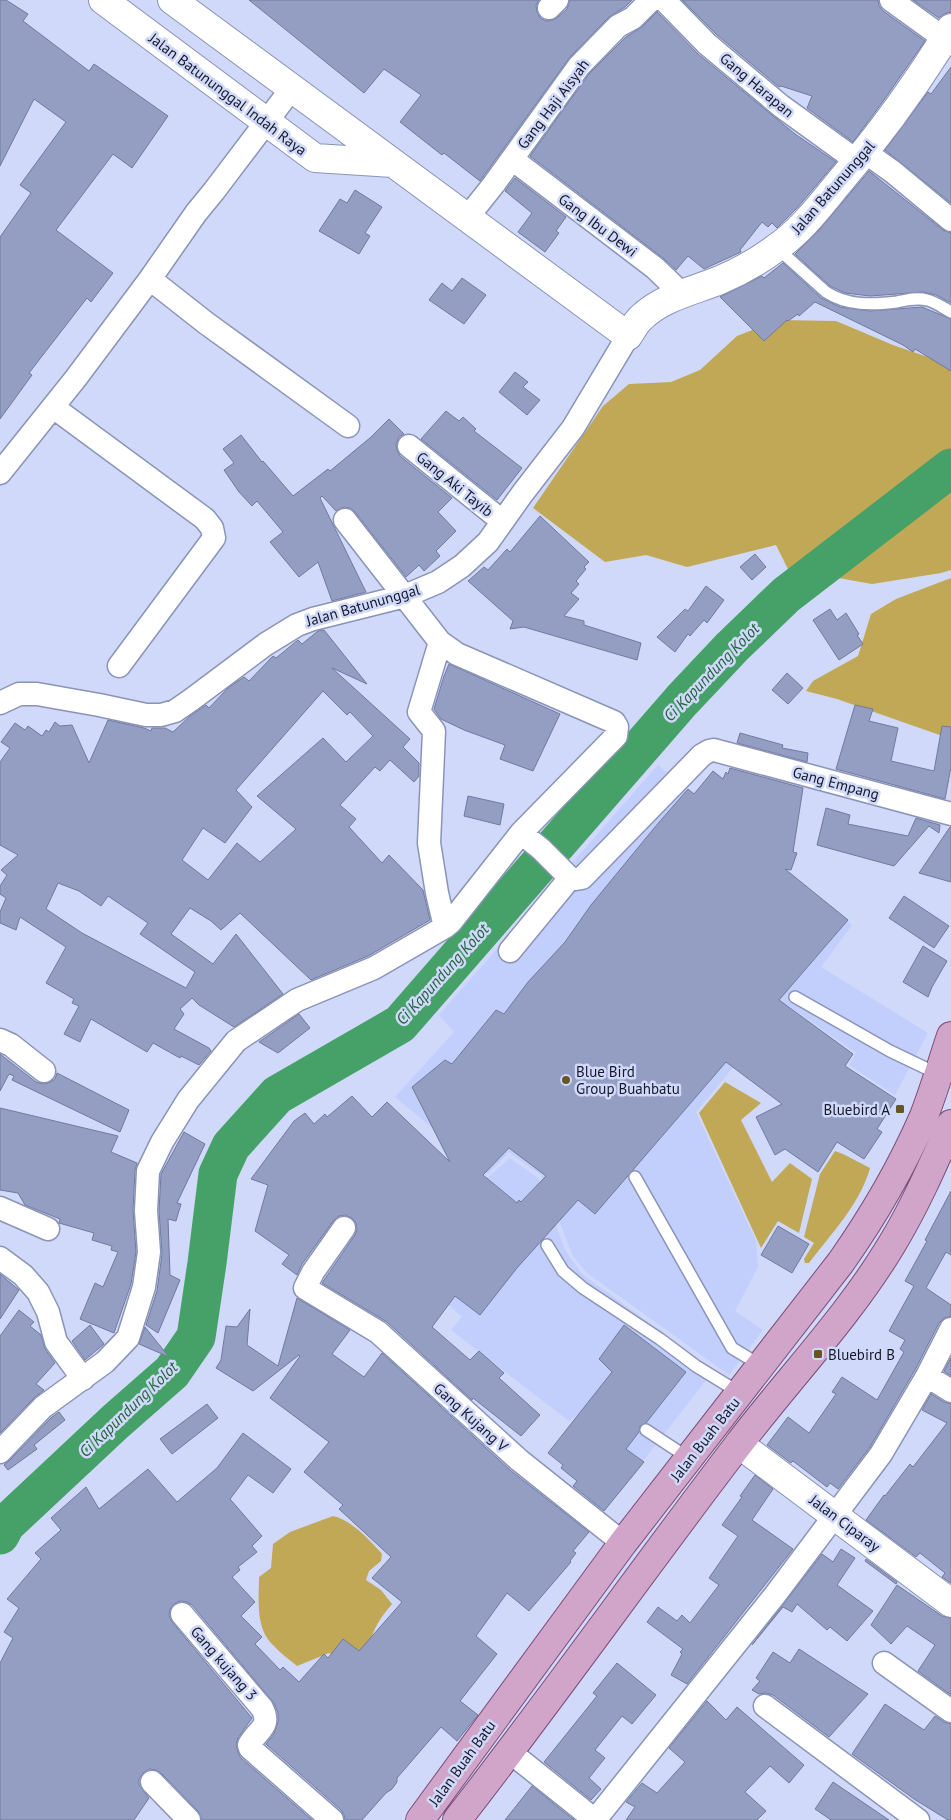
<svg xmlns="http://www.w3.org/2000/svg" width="951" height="1820" font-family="'PT Sans',sans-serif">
<rect width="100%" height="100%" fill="#d0d9f9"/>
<path fill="#c2cefc" d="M658,765l194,160 -31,42 107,66 -33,62 -46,-30 7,-12 -70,-49 -90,108 60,129 2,26 -23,44 28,19 -34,45 -142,-102 -14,-17 -32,-81 -32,-23 -21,22 -93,-77 59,-65 -15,-17z
M510,1158l29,21 26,71 17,24 132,96 -71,91 -66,-46 -8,6 -118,-91 11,-13 -54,-50 78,-88z"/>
<path fill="#c0a857" d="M778,320l58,1 57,24 58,20v205l-10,3 -69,11 -84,-15 -12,-24 -89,22 -41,-12 -41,7 -72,-54 70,-102 26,-22 42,-2 29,-12 37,-34z
M951,578v161l-114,-40 -31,-8 7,-10 45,-25 13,-42 25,-15z
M725,1082l36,21 -20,17 31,62 18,-19 22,16 -13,54 -21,-12 -17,27 -62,-135z
M835,1151l8,3 27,14c-10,36 -39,66 -61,95h-4l-1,-4 10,-16 -10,-6 16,-63z
M333,1516c18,4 37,24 49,38l-1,7 -12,10 -3,9 15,10 11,14c-11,13 -20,26 -23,43l-27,14 -13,-8 -32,13c-8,-7 -17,-13 -24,-21 -18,-17 -14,-46 -14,-68l12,-9 2,-24 17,-12z"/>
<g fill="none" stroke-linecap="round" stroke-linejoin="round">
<path stroke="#45a167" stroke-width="39" d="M0,1535l6,-11 109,-102 57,-50 24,-35 11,-74 11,-89 13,-28 46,-51 123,-71 282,-324 50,-53 54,-52 165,-127"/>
</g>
<path fill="#949dc2" stroke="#717a9e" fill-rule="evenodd" d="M0,0h6l22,14 -5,7 66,50 5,-7 74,52 -36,52 -19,-14 -57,76 57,43 -22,29 -4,-4 -58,75 3,2 -32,44v-182l31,-44 -11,-8 46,-63 -32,-23 -34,67z
M249,0h290l-3,5 1,7 3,6 6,3 7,-1 5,-3 9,-8 3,-9h62l-7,7 -16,10 -39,40 -90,124 -36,-28 -2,2 -42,-33 21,-27 -37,-26 -20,24z
M682,0h196l1,6 4,5 42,30 -41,59 -31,42 -46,-34 5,-12 -31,-10 -2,1 -63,-53z
M913,0h38v12l-7,2 -5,4z
M657,12l41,42 97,80 41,28 -39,46 -20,20 -5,-5 -4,4 -6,-5 -22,28 1,2 -37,17 -16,-13 -12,14 -13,-12 -133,-102 59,-82 37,-37 16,-10z
M951,67v136l-66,-53 43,-58 3,2z
M869,171l74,59 8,3v70l-15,-8 -12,-3 -54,4 -25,-3 -15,-7 -35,-32 25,-25z
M515,178l51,39 -10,14 3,2 -14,19 -27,-20 14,-19 -27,-22z
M355,190l27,17 -17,26 5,3 -11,18 -40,-23 21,-32 7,4z
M783,263l38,35 19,9 30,4 52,-4 29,12v52l-36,-22 -2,3 -10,-7 -88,-43 -16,14 -1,-2 -10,7 -1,-1 -23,21 -44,-44 42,-21 2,2z
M462,278l24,17 -22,29 -35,-24 13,-17 10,8z
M515,372l13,10 -5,5 17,13 -13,15 -28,-23z
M446,411l13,10 4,-4 13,12 -2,2 48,37 -25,32 -76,-61z
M389,419l15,15 -5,3 -3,7 1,6 3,6 52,42 -14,14 18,19 -20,20 4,5 -16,15 -5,-6 -13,12 -51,-65 -5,-4 -6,-1 -8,4 -14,-15 -2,2 46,94 -34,9 -14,-39 -19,15 -29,-35 13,-10 -26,-31 -5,5 -13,-14 -15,-22 10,-7 -11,-14 18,-14 21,27 1,-1 30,35 35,-27 2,2 41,-34z
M540,516l49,46 -5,5 2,2 -10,12 3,3 -8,9 8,6 -15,17 20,5v4l57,18 -4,17 -113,-33 -14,2 3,-8 -45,-40 16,-14 4,3 19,-21 3,3z
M755,554l11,13 -14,13 -12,-13z
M706,586l18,14 -17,23 -3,-3 -14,16 -2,-2 -13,18 -18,-15 28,-28 3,2z
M830,609l7,11 9,-7 13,21 -2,1 6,9 -24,16 -26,-40z
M324,630l43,54 -35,-16 78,71 -7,8 16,16v13l-5,6 -24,-22 -10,11 -5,-4 -35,38 16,14 -7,8 33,36 7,-8 34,35 7,30 -62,36 -57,24 -71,-67 -19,17 -10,-9 -21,-13 -19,26 42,30 23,-30 47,60 -49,33 -35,-22 -7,-7 -12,11 4,5 -10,15 35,19 2,3 -12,14 -18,-9 -1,2 -27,-15 -6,9 -56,-33 -11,23 -16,-8 15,-28 -7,-3 2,-4 -28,-16 20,-36 -46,-30 -4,13 -16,-7v-11l6,-14 -6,-4v-8l7,-11 -6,-5 17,-15 -18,-10v-83l10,-14 -9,-6 14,-19 10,7 3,-4 14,10 4,-6 3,2 6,-10 5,4 12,-1 17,38 19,-43 36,8 7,3 1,-3h13l8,4 17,-16 16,-11 3,3 19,-20 16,-11 5,4 24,-25 3,2 22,-18 4,4 16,-13zM323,691l24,24 3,-3 23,24 -27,26 -23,-24 -66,58 39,33 -36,33 -23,-19 -29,37 -26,-20 21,-32 22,15 27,-36 -16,-17zM58,883l21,8 22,15 7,-10 40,27 -8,11 55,38 -9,16 -104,-55 -36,-24z
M449,664l111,50 -27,57 -33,-12 5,-14 -41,-15 -23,-11 -7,-10 10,-33z
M787,673l16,15 -15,16 -16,-14z
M855,705l18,4 -4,12 29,7 -7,33 43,10 8,-45 9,1v40l-6,32 -109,-30z
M740,733l43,12 -1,3 26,5 -1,9 -70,-19z
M730,768l73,20 -10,64 4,1 -6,17 -6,-1 63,51 -69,80 74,54 -8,12 51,33 -19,30 5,3 -18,27 -27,-17 -19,30 -33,-23 -10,6 -19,-38 26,-13 -56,-42 -131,152 -17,-14 -61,68 -37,47 -25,-19 -23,31 38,33 9,-9 25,22 -5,5 41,37 -19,21 -48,-38 -1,2 -85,-78 -65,-39 33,-48 2,-5 -1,-7 -4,-5 -7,-3 -6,1 -5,4 -32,44 -5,11 -15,-11 7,-9 -34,-24 13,-46 -17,-6 43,-58 11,-8 9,11 11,-10 2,3 25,-21 20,21 15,-15 63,60 -38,-75 33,-27 7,4 44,-54 8,4 24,-32 37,-40 26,-37 64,-78 33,-38 6,5 19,-23 10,8 3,-7 2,2zM509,1148l37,28 -25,26 -2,-2 -2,3 -34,-28z
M468,796l36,8 -4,21 -36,-9z
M826,808l24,7 -2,9 60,12 8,-18 24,7 -1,8 -10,-7 -35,40 -77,-21z
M950,827h1v55l-32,-9z
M904,896l45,30 -15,22 -45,-30z
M923,946l24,15 -15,26 -4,10 -25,-15z
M299,1014l11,14 -32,25 -19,-11z
M0,1054l36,28 7,2 6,-1 6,-4 2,-6 72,37 -9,22 -108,-52 2,-4 -5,-2 -9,17z
M0,1108l118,28 -7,16 26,11 -2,7 -2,40 3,42 -5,32 -17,49 -34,-14 15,-36 8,4 15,-35 -7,-2 1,-4 -20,-6 2,-7 -35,-10 1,-4 -35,-14 -7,-12 -18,-3z
M184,1132l21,12 -28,59 4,1 -5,17 -8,-2 2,56 10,5 -22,53 -12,-8 11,-34 5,-37 -3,-43 2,-37z
M951,1191v64l-5,-3 -20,36 25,17v11l-7,2 -5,5 -24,47 -45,77 -32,42 -8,-6 -3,4 -34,-26 -2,2 -24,-18 21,-28 21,16 27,-39 -4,-2 10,-15 35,23 27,-48 -4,-3 5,-9 -16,-9 25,-45 -9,-5 22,-40 -2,-1z
M778,1226l31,18 -17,29 -31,-18z
M0,1274l19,16 -19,29z
M297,1298l53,32 -18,24 32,23 18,-24 128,117 79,62 -16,19 3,2 -6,8 1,1 -42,49 -22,-18 -31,43 21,18 -37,47 18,14 -21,26 -16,-14 -44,51v4l-5,7 -6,4 -24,27h-17l-1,-5 -3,-5 -75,-66 8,-10 4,-12v-9l-4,-10 -82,-98 -5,-3 -7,-1 -6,3 -4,5 -1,7 3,6 80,96 -14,20 -2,6 2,9 3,5 71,62h-110l-4,-9 -37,-38 -5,-3 -7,-1 -6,4 -4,6v6l10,13 -15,22h-134v-157l13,-25 -9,-6 15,-24 -12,-9 34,-40 -6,-6 26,-23 -10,-12 35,-31 13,22 49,-40 29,33 40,-34 26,-35 48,36 -18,24 -25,-18 -18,24 32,37 -10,10 5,6 -19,15 2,3 -8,7 23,25 -14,14 21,21 -7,7 25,26 3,-3 16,15 25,-28 4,4 15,-19 16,12 43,-49 -30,-24 19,-21 -52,-48 4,-4 -39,-33 25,-30 -59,-44 30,-42 -1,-1 -46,36 -37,-23 5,-8 5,-34 11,1 13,-18 -3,36 31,21z
M19,1310l15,12 -4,4 11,9 4,14 10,14 -19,21 8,6 -10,8 -34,35v-97z
M90,1325l14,19 -19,16 -13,-19z
M624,1325l62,47 -40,51 -6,3 -1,6 -13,17 18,13 -40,49 -31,-25 4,-5 -16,-13 2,-3 -15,-12 64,-81 -13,-13z
M145,1327l24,30 -30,-13z
M951,1358v18l-7,-5z
M931,1394l13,8 7,2v179l-9,-6 3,-4 -25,-20 -4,4 -50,-37 18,-25 1,1 25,-32 3,3 34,-44 -25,-13z
M207,1404l11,14 -46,36 -12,-15z
M59,1412l6,8 -31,25 3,4 -29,21 -4,-5 5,-4 43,-44z
M755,1475l18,14 -21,31 41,29 -106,135 -16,-9 11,-21 -2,-2 3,-3 -36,-27 11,-15 19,14 5,-6 8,8 29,-38 -10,-7 29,-42 -16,-11 20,-28 -2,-1z
M841,1549l14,9 -18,27 36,26 -26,30 -17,-14 -3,3 -30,-26 -5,8 -9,-5 -31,38 70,-91 11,8z
M866,1559l31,23 -1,2 -31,-23z
M897,1585l45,31 9,2v77l-33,-24 17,-26 -28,-19 -16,18 -20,-19z
M799,1649l69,45 -39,43 -56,-42 -7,-2 -7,1 -7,-4 8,-9 -4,-3 17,-26 17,11z
M617,1663l39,32 -24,29 -10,-8 -27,34 10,8 -16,20 12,11 -10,11 -47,-38 53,-66 -4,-3z
M707,1701l19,19 11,-13 67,58 -15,18 -19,-17 -25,26 21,19 -9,9h-131l9,-13 -9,-5 16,-19 15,10 28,-31 -16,-14z
M885,1704l39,26 11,-14 9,6 7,2v96h-3l-34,-21 -62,-45z
M833,1782l56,38h-58l-16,-11z
M532,1786l42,34h-69z"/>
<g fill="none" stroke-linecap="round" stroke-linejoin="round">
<g stroke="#8a94b8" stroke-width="14">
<path id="lane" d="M777,248l49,44c21,14 47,13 71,10 9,-2 20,-5 30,-2 9,2 16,8 24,12
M795,997l95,54 48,23
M635,1177l97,171 28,17
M547,1245l16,26 20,17 77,51 36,27 44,27
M646,1430l44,29"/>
</g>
<g stroke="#8a94b8" stroke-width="25">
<path id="street" d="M664,0l43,44 74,62 76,55
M891,0l54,39
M549,8l8,-8
M865,152l28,20 58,48
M512,159l143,109 27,26
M467,218l27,-34 85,-118 39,-40 15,-8 18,-18
M150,279l56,44 142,103
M53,407l152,112 7,9 2,10 -95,128
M409,446l93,75
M0,473l76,-95 74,-99 46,-66 18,-22 78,-103
M440,642l-21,70 15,19 -5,112 8,50 8,34
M0,703l19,-9h18l62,11 47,10h15l14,-4 16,-11 75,-56 31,-19 16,-6 92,-23 33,-14 24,-16 26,-24 34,-48 51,-66 55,-92
M521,833l20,16 29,29 6,1 6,-1 120,-123 7,-4 5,-1 237,64
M510,951l60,-73
M0,1040l11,5 33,26
M0,1208l48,21
M344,1228l-31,44 -8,16 73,44 141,128 104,83
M0,1258l23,17 15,17 10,20 8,30 27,37
M927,1376l24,15
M0,1452l43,-45 62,-45 23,-24 16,-51 5,-35 -3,-41 2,-40 14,-29 26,-42 48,-59 61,-41 77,-32 71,-41 6,-5 70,-89 95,-97 1,-9 -3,-5 -157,-68 -17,-12 -95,-122
M182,1614l80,94c10,19 -5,22 -13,37l1,3 82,72
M884,1663l67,48
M765,1706l153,114
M510,1752l85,68
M152,1782l37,38
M595,1820l180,-225 106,-141 46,-78 24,-47"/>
</g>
<g stroke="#8a94b8" stroke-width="30">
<path id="secondary" d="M103,0l212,158 78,5
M172,0l456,336c4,-6 8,-14 14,-19 21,-20 51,-26 78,-37 19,-8 40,-20 56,-32 24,-16 43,-41 61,-63 42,-49 80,-101 114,-157
M739,1444l212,159"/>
</g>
<g stroke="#7b4d79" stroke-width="30">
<path id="primary" d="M420,1820l203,-277 218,-281c33,-47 60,-93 83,-146 10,-26 18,-53 27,-80
M457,1820c96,-123 186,-251 281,-375 51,-67 111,-129 154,-201 23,-38 41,-79 59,-120"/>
</g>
<use href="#lane" stroke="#fff" stroke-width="11"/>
<use href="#street" stroke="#fff" stroke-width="22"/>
<use href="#secondary" stroke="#fff" stroke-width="28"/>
<use href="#primary" stroke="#d1a5c9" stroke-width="28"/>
</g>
<g fill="#655623" stroke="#d0d9f9" stroke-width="2">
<circle cx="566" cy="1080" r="5"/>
<rect x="895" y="1104" width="10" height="10" rx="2.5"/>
<rect x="813" y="1349" width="10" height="10" rx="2.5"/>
</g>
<g text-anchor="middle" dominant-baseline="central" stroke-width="5" stroke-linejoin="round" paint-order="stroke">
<g font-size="15" fill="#151826" stroke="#d0d9f9">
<text transform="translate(757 85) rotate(40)">Gang Harapan</text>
<text transform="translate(228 94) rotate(37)">Jalan Batununggal Indah Raya</text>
<text transform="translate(553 104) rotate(-53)">Gang Haji Aisyah</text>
<text transform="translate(833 187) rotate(-49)">Jalan Batununggal</text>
<text transform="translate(598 225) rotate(37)">Gang Ibu Dewi</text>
<text transform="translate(455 484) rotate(39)">Gang Aki Tayib</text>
<text transform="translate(363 605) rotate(-16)">Jalan Batununggal</text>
<text transform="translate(836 783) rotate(15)">Gang Empang</text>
<text transform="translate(471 1417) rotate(42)">Gang Kujang V</text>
<text transform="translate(705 1439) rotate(-52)">Jalan Buah Batu</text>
<text transform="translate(845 1523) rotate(37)">Jalan Ciparay</text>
<text transform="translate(224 1663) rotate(49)">Gang kujang 3</text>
<text transform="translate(462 1763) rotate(-54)">Jalan Buah Batu</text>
</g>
<g font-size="15" fill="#151826" stroke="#d0d9f9" text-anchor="start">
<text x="576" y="1071">Blue Bird<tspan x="576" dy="17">Group Buahbatu</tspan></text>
<text x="890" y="1109" text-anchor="end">Bluebird A</text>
<text x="828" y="1354">Bluebird B</text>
</g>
<g font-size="16" font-style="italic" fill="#21623b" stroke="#d0d9f9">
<text transform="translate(711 672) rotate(-46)">Ci Kapundung Kolot</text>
<text transform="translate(442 974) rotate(-48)">Ci Kapundung Kolot</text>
<text transform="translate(128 1409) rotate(-44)">Ci Kapundung Kolot</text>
</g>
</g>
</svg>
